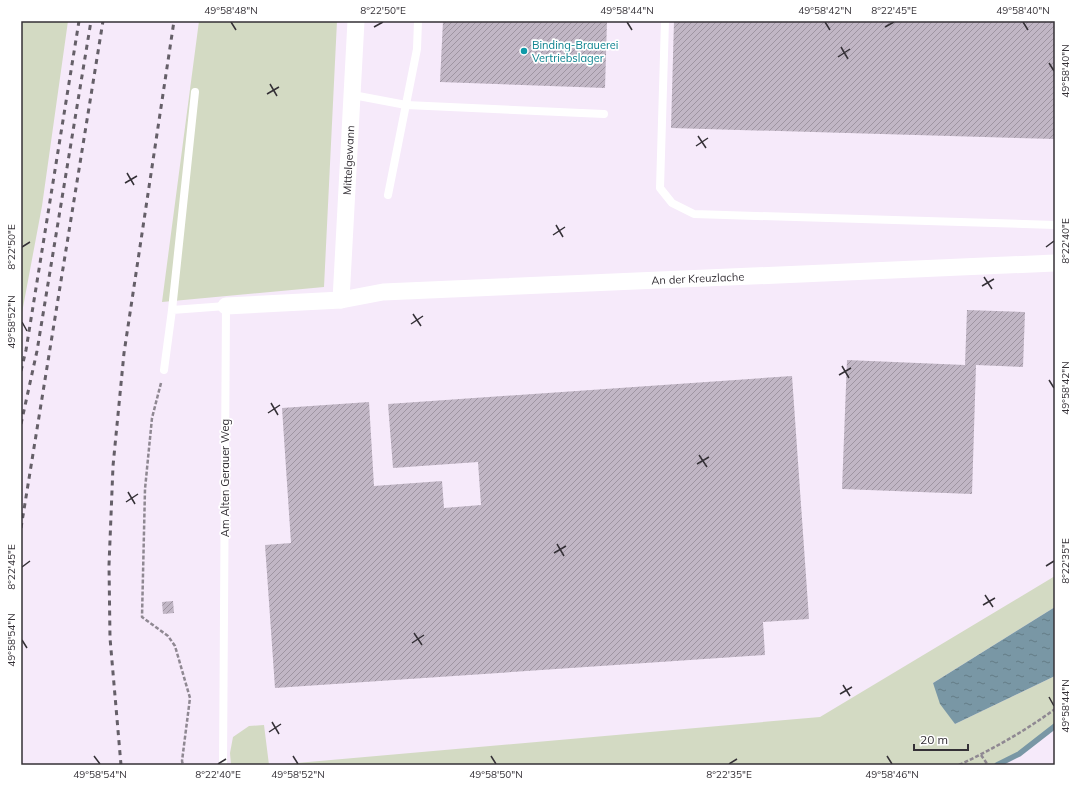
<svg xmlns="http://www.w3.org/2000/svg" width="1076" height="786" font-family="Mulish,sans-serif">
<defs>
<pattern id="water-ripples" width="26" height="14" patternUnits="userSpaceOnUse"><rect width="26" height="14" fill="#7997a5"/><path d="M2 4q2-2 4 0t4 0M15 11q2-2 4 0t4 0" fill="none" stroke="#647c87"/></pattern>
<pattern id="building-hatch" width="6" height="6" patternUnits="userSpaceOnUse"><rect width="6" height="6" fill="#c1b6c5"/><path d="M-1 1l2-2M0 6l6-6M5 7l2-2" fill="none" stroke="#9e94a1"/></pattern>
</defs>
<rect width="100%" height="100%" fill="#f6eafa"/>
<path fill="#d3dac3" d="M21,21h47l-26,185 -21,112z
M199,21h138l-13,266 -162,15z
M1055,576v31l-122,76 22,41 100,-48v50l-36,28 -22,11h-723l546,-48z
M264,725l5,40h-38l-1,-12 3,-16 16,-11z"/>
<path fill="url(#water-ripples)" d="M1055,607v69l-100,48 -15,-20 -7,-21z"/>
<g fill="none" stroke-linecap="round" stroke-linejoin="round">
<path stroke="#7997a5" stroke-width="5.5" d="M997,765l22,-11 36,-28"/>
</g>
<path fill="url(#building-hatch)" d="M443,21h164l-2,67 -165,-6z
M674,21h381v118l-384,-11z
M967,310l58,2 -2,55 -47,-2 -4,129 -130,-5 5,-129 118,5z
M792,376l17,243 -46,3 2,33 -490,33 -10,-143 26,-2 -9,-135 87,-6 5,84 68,-5 2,27 37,-3 -3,-43 -85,6 -5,-64z
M173,601l1,12 -11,1 -1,-12z"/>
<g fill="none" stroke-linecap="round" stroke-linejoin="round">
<path stroke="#8f8892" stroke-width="2.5" stroke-dasharray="4 2" stroke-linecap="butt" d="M161,383l-9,35 -7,71 -3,128 26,19 7,10 15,52 -8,63 1,4
M981,755l7,10
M959,765c34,-16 66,-34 96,-56"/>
<path stroke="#fff" stroke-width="8" d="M665,21l-5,167 12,15 22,11 361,11
M195,92l-23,218 54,-4 -3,459
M353,95l53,10 198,9
M388,195l29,-146 1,-28
M164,370l8,-60"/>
<g stroke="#fff" stroke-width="17">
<path id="s1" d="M341,300l15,-279"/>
<path id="s2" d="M226,306l115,-6 42,-8 672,-29"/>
</g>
<path stroke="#655f68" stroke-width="3" stroke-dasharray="5 5" stroke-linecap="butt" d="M21,371l5,-21 53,-329
M21,424l16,-73 54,-330
M21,528l82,-507
M121,765l-11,-127 -1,-73 4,-99 11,-113 50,-332"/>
</g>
<path fill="none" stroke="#343036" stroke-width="1.5" d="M231,22l5,8M627,22l5,8M825,22l5,8M1023,22l5,8M374,27l9,-5M885,27l9,-5M841,47l7,12M838,57l12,-8M1049,63l5,8M270,84l7,12M267,94l12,-7M698,136l8,12M696,146l12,-8M127,173l7,12M125,183l12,-7M556,225l7,12M553,235l12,-8M22,247l8,-5M1046,247l8,-6M984,277l8,12M982,286l12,-7M413,314l8,12M22,322l5,9M411,324l12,-8M842,366l7,12M839,375l12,-7M1049,380l5,8M271,403l7,12M268,413l12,-8M699,455l8,12M697,464l12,-7M128,492l7,12M126,502l12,-8M557,544l7,12M554,553l12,-7M1046,566l8,-5M22,567l8,-6M985,595l8,12M983,605l12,-7M414,633l8,12M22,640l5,8M412,643l12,-8M843,685l7,11M840,694l12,-7M1049,697l5,9M272,722l7,12M269,732l12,-8M94,756l6,8M293,756l5,8M491,756l5,8M887,756l5,8M218,764l8,-5M729,764l8,-5"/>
<circle fill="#0f9aa8" stroke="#fff" stroke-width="1.5" cx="524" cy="51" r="4"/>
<g text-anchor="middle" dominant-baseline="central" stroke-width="3.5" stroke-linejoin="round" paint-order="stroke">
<g font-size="11" fill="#0d838f" stroke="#fff" text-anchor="start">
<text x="532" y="45">Binding-Brauerei<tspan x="532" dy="13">Vertriebslager</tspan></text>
</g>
<g font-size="11" fill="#343036" stroke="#fff">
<text stroke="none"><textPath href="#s1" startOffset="140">Mittelgewann</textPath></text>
<text stroke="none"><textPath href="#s2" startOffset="473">An der Kreuzlache</textPath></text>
<text transform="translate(225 478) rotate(-90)">Am Alten Gerauer Weg</text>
</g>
</g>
<rect width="1076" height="786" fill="none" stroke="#ffffff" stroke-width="44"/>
<path d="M914 744v6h54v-6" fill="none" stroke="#343036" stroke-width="2"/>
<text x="920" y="744" font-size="12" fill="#343036" stroke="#ffffff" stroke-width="3" paint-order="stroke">20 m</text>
<rect x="22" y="22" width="1032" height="742" fill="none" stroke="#343036" stroke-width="1.5"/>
<g font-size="10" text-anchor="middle" fill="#343036">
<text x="231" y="14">49°58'48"N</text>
<text x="383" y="14">8°22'50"E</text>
<text x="627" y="14">49°58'44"N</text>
<text x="825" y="14">49°58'42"N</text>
<text x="894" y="14">8°22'45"E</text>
<text x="1023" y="14">49°58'40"N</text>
<text transform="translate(1065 71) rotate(-90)" y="4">49°58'40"N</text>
<text transform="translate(1065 241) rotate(-90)" y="4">8°22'40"E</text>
<text transform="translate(11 247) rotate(-90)" y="4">8°22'50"E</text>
<text transform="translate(11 322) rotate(-90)" y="4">49°58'52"N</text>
<text transform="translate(1065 388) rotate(-90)" y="4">49°58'42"N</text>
<text transform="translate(1065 561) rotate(-90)" y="4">8°22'35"E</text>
<text transform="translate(11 567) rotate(-90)" y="4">8°22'45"E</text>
<text transform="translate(11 640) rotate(-90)" y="4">49°58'54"N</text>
<text transform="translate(1065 706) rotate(-90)" y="4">49°58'44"N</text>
<text x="100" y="778">49°58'54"N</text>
<text x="218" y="778">8°22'40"E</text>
<text x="298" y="778">49°58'52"N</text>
<text x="496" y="778">49°58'50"N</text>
<text x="729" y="778">8°22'35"E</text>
<text x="892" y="778">49°58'46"N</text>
</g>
</svg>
